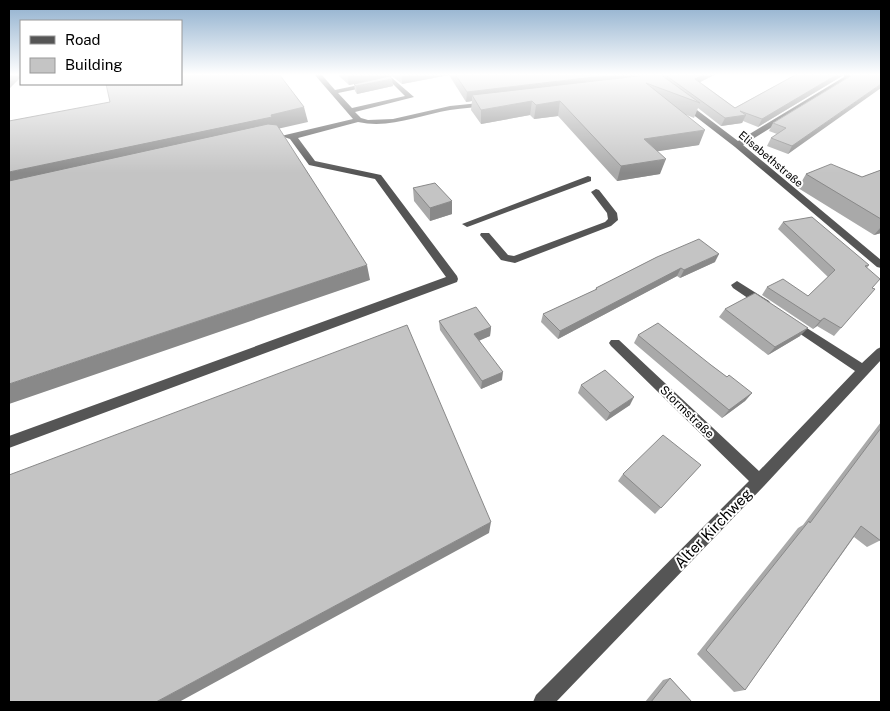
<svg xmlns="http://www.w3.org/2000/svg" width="890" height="711" font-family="'Public Sans',sans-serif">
<rect width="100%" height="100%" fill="#fff"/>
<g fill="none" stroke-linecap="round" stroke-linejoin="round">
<path fill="#555" fill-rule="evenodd" d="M314,74h7l14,16 57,-12 22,19 -59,15 6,6 7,2 25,-1 57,-13 39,-4 4,2 -4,2c-13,1 -26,2 -39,4 -31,5 -60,19 -92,12l-60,16 17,23 66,14 76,101 1,3 -1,3 -448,166v-12l437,-159 -71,-98 -66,-14 -19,-26 -9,-3 72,-17zM391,82l14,14 -53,12 -14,-15z
M844,74h6l1,4 -108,67 138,115v8l-4,-1 -142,-120 -57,-44 7,-2 53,40 106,-64z
M588,176l3,1v4l-121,45 -3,1 -5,-3z
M596,189l3,1 18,23 1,7 -7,6 -96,37 -14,-3 -21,-25 1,-2h8l19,22 6,1 91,-34 3,-3 -1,-6 -16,-21z
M737,281l32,20 2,3 -2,3h-8l-28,-19 -2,-3z
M791,318l71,45 15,-14 4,-2v13l-117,126 -208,216h-23l3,-7 213,-214 -138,-135 -2,-3 2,-3h8l140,131 96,-100 -68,-46 -2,-3z"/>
</g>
<path fill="#a9a9a9" d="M337,74h308v1l4,-1h67l-16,8 35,26 62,-34h46l-1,2 -84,51 -15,-6 -1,2 -21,3 -23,-18 -4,10 -10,-4 15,31 -42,6 3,23 -43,7 -59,-65 -24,3 -4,-4 -49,9 -10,-14 1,-9 -6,1 -17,-27 -47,9 -10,-8 -2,1 3,9 -36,8 -2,-3 -1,-7 -5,1z
M851,74h30l-93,80 -21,-8 4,-8 6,-4 -8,-3 4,-8 78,-47z
M881,170v63l-7,2 -76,-47 8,-14 56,3z
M413,188l39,26 -22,7 -16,-20z
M783,222l86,43 -2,3 5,20 -31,40 -7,8 -17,-10 -4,3 -51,-34 5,-8 41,9 20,-19 -50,-48z
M657,257l58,5 -35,16 -3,-2 -119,63 -17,-17 2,-8 52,-24 1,-2z
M725,309l75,27 -32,19 -49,-38z
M439,321l52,6 -1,9 -11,4 23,40 -21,9 -41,-59z
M638,335l73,30 16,12 25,16 -7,8 -23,17 -88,-75z
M581,385l49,20 -24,16 -28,-28z
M881,422v118l-14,7 -13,-10 -109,153 -11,2 -37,-38 101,-126 5,-3z
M701,465l-46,49 -37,-33 5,-7z
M670,678l22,24h-47l18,-22z"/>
<path fill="#898989" d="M11,74h10v3l-12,12v-13z
M354,74h37l1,2 -43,9 -2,-10z
M405,74h44v1l-47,9v-9z
M619,74h26l-2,7 -171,14v6l-6,1 1,-10z
M705,74h11l-24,12 3,-7z
M838,74h5l-1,2 -84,51 4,-8z
M392,79l1,7 -36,8 -1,-8z
M881,84v4l-93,66 4,-8z
M532,101l-2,14 -49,9v-14z
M560,101l-2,15 -24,3 2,-14z
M304,107l4,15 -299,68v-18z
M746,115l-4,8 -21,3 4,-8z
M705,130l-6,15 -59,9 4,-15z
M666,159l-6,15 -43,7 4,-15z
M452,201v13l-22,7v-13z
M881,227v6l-7,2z
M719,254l-4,8 -35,16 4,-8z
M367,265l3,15 -361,124v-20z
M681,268l-4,8 -119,63 2,-8z
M824,318l-7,8 -4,3 7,-8z
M491,327l-1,9 -16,7v-9z
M808,328l-8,8 -32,19 7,-8z
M503,372l-1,8 -21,9 1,-8z
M752,393l-7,8 -23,17 7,-8z
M634,397l-4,8 -24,16 4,-8z
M491,522l-2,11 -310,169h-23z"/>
<path fill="#c4c4c4" stroke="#898989" d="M181,74h98l25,33 -33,8 1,2 -263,55v-51l101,-19 -4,-18h75z
M455,74h164l-152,18z
M649,74h11l40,29 -54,-20 59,47 -61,9 22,20 -45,7 -61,-65 -24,4 -4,-4 -51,9 -9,-15 175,-20z
M664,74h41l-10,5 40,29 62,-34h41l-76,45 -22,-8 6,4 -21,3z
M854,74h27v10l-89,62 -21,-8 15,-10 -13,-5z
M390,76l2,3 -36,7 -2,-2z
M268,124l9,1 90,140 -358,119v-203z
M831,164l31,13 19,-7v49l-75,-45z
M435,183l17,18 -22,7 -17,-20z
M812,217l57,48 -4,1 15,13 -8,9 3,1 -34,39 -17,-10 -4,3 -53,-34 16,-8 25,17 27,-26 -52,-48z
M699,239l20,15 -35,16 -3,-2 -121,63 -17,-17 54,-25 -1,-1 61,-31z
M755,293l53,35 -33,19 -50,-38z
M476,307l15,20 -17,7 29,38 -21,9 -43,-60z
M658,323l53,42 16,12 2,-2 23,18 -23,17 -91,-75z
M407,325l84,197 -335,180h-147v-227z
M605,370l29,27 -24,16 -29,-28z
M881,428v113l-20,-15 -116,164 -39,-40 103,-129 1,2z
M663,435l38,30 -40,43 -38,-34z
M670,678l22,24h-41z"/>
<linearGradient id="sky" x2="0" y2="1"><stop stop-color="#8cadcc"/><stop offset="0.43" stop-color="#fff"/><stop offset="1" stop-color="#fff" stop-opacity="0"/></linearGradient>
<rect width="890" height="173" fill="url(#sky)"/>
<g text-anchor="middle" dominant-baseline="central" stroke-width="4" stroke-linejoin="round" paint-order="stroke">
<g font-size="11" fill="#000" stroke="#fff">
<text transform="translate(771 159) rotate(40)">Elisabethstraße</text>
</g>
<g font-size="12" fill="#000" stroke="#fff">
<text transform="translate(687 412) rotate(44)">Stormstraße</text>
</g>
<g font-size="15" fill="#000" stroke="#fff">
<text transform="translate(713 528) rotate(-46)">Alter Kirchweg</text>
</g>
</g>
<rect width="890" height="711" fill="none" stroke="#000000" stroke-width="20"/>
<rect x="20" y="20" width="162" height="65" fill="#ffffff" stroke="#999999"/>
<rect x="30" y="36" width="25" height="8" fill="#555555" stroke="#999999"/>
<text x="65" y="45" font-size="15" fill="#000000">Road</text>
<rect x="30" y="58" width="25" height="15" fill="#c4c4c4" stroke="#999999"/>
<text x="65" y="70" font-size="15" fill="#000000">Building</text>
</svg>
